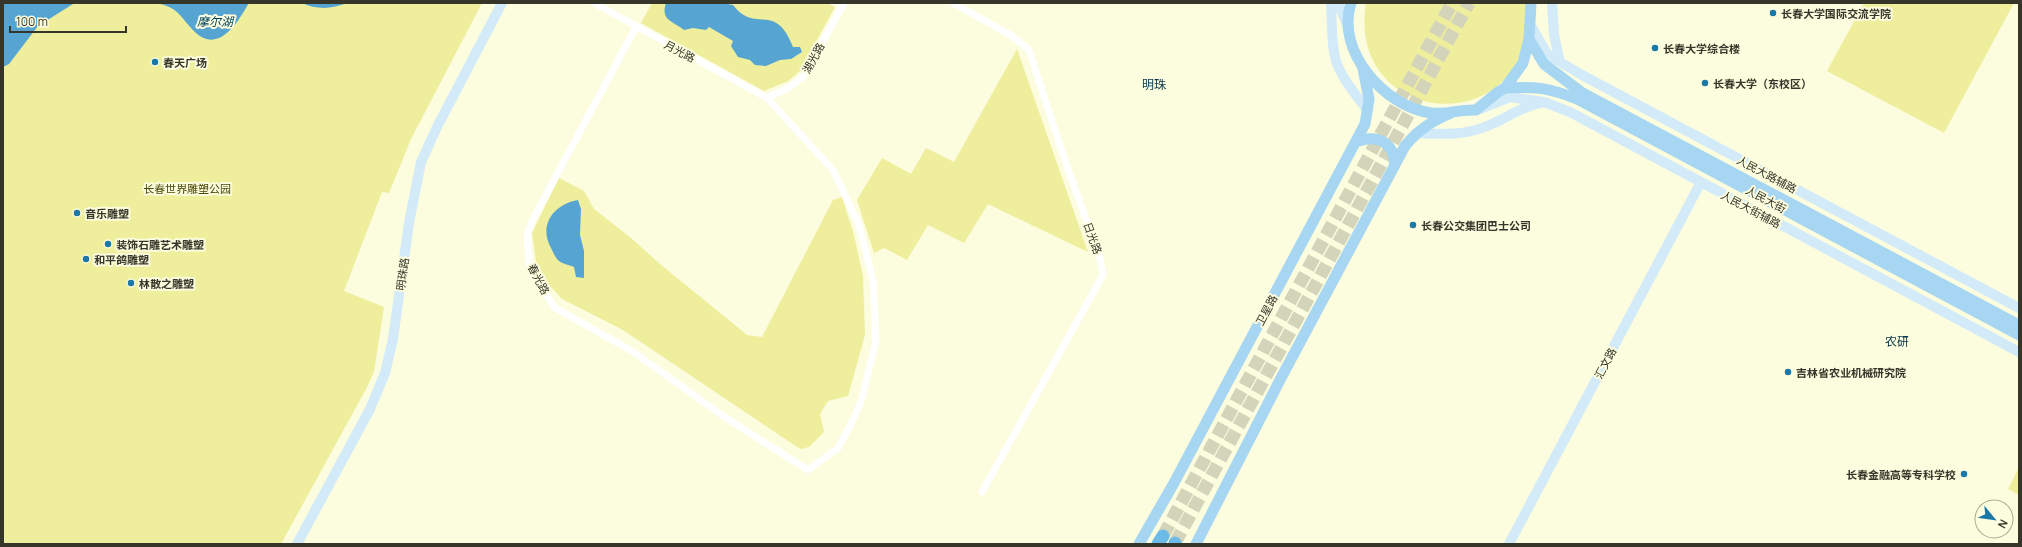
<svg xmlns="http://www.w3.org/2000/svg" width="2022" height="547" font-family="Manrope,'Noto Sans SC',sans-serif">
<rect width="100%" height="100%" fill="#fcfcde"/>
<path fill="#eeee9d" d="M3,3h479l-71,136 -22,54 -7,-1 -38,99 40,16 -10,65 -8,17 -85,155h-278z
M652,3h175l8,4 -35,64 -12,10 -24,10 -123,-68z
M1366,3h160c0,10 3,23 1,33 -24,107 -180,81 -161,-33z
M1864,3h150l-70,130 -117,-62z
M1017,49l71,203 -100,-48 -24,39 -36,-18 -21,35 -23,-12 -10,5 -17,-53 25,-42 29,16 15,-26 28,14z
M559,178l25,13 10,18 37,29 29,26 87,71 15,2 71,-137 9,-3 12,38 9,41 2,59 -17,61 -20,5 -8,13 4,18 -15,15 -9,2 -177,-119 -61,-31 -14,-15 -12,-22 -4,-29z
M2019,467v28l-11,-6z"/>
<path fill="#56a4d1" d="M3,3h75l-5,1 -35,22 -29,38 -6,3z
M155,3h94c-10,17 -29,51 -53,30 -16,-15 -16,-26 -41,-30z
M302,3h45c-15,6 -30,7 -45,0z
M666,3l62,1 5,1c23,30 42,-5 60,42h7l2,5 -11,7 -11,1 -14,6 -11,-1 -5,-5 -12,-3 -7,-11 2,-5 -24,-14 -3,3 -13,-2 -9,2c-10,-9 -24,-9 -18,-27z
M578,200l3,9 -1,26 4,16v27l-8,-1 -2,-10c-4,-2 -11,-3 -15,-6 -3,-2 -6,-9 -8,-13 -13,-23 3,-44 27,-48z"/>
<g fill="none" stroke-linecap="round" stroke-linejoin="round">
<path stroke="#d4d4ba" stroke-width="13" stroke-dasharray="13 6" stroke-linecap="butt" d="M1163,536l289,-533
M1175,543l294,-540"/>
<path stroke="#fff" stroke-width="7" d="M594,3l173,95 66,72 26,55 14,55 3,61 -15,61 -10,22 -13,24 -30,22 -85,-54 -91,-65 -77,-43 -15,-23 -11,-22 -2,-29 6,-15 103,-192
M953,3l59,33 17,14 35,108 36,100 3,17 -121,217
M767,98l23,-11 13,-10 41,-74"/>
<path stroke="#d3ebf8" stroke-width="10" d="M1331,3c1,18 0,41 5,58 6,18 21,35 32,50
M1338,3l10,24
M1552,3l2,32 6,27
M1530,24l18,31 34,20 437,233
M1480,109l30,-12 34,5 26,10 449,240
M1416,133c23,1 48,3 71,-7 19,-7 34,-20 54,-23
M297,544l73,-135 15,-36 8,-34 16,-116 12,-61 16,-35 65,-124
M1509,544l192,-362"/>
<path stroke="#a7d6f2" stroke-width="11" d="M1351,3c-16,48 34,104 80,110 17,2 28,-4 45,-3l22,-18 7,-4 18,-25 6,-24 2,-36
M1529,39l15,25 37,28 438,233
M1505,88c31,-2 44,0 72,11l442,236
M1356,142c20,-8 38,-1 39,23
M1139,544l35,-61 191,-359 4,-25 -6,-30
M1196,544l85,-166 124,-232c13,-16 27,-25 46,-33"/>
<path stroke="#6cbbe9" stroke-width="13" d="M1158,544l5,-8
M1175,544v-1"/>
</g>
<g fill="#1b78a6" stroke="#fcfcde" stroke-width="1.5">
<circle cx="1773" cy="13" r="4"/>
<circle cx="1655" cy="48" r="4"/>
<circle cx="155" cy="62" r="4"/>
<circle cx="1705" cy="83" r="4"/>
<circle cx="77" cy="213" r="4"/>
<circle cx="1413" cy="225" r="4"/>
<circle cx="108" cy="244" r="4"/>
<circle cx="86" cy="259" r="4"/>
<circle cx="131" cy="283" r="4"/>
<circle cx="1788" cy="372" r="4"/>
<circle cx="1964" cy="474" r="4"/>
</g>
<g text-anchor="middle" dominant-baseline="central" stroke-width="4" stroke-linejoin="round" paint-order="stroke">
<g font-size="11" font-weight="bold" fill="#353529" stroke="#fcfcde" text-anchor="start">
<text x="1781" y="13">长春大学国际交流学院</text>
<text x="1663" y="48">长春大学综合楼</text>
<text x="163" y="62">春天广场</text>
<text x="1713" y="83">长春大学（东校区）</text>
<text x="85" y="213">音乐雕塑</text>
<text x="1421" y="225">长春公交集团巴士公司</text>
<text x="116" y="244">装饰石雕艺术雕塑</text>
<text x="94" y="259">和平鸽雕塑</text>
<text x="139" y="283">林散之雕塑</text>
<text x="1796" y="372">吉林省农业机械研究院</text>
<text x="1956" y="474" text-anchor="end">长春金融高等专科学校</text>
</g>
<g font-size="11" fill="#353529" stroke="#fcfcde">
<text transform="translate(680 51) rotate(28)">月光路</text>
<text transform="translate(813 58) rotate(-61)">湖光路</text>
<text transform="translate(1767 174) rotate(28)">人民大路辅路</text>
<text transform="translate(1766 199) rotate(28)">人民大街</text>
<text transform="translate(1751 209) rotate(28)">人民大街辅路</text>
<text transform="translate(1093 238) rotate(70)">日光路</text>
<text transform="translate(402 274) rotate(-82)">明珠路</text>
<text transform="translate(539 279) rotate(62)">春光路</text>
<text transform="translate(1266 310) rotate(-62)">卫星路</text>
<text transform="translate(1605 363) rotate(-62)">汇文路</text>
</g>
<g font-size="11" fill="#4b490b" stroke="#fcfcde">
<text x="187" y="188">长春世界雕塑公园</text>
</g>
<g font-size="12" font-style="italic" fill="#004361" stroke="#fcfcde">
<text x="215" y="21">摩尔湖</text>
</g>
<g font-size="12" fill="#09354b" stroke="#fcfcde">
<text x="1154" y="84">明珠</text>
<text x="1897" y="341">农研</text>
</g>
</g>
<rect width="2022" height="547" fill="none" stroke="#353529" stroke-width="8"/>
<g transform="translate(1994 519) rotate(119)"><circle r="19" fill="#fcfcde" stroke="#acac96"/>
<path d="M0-3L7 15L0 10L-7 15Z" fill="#1b78a6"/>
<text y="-6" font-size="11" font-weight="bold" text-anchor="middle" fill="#353529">N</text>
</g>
<path d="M10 26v6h116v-6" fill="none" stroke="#353529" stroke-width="2"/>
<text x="16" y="26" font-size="12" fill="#353529" stroke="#fcfcde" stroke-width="3" paint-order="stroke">100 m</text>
</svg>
